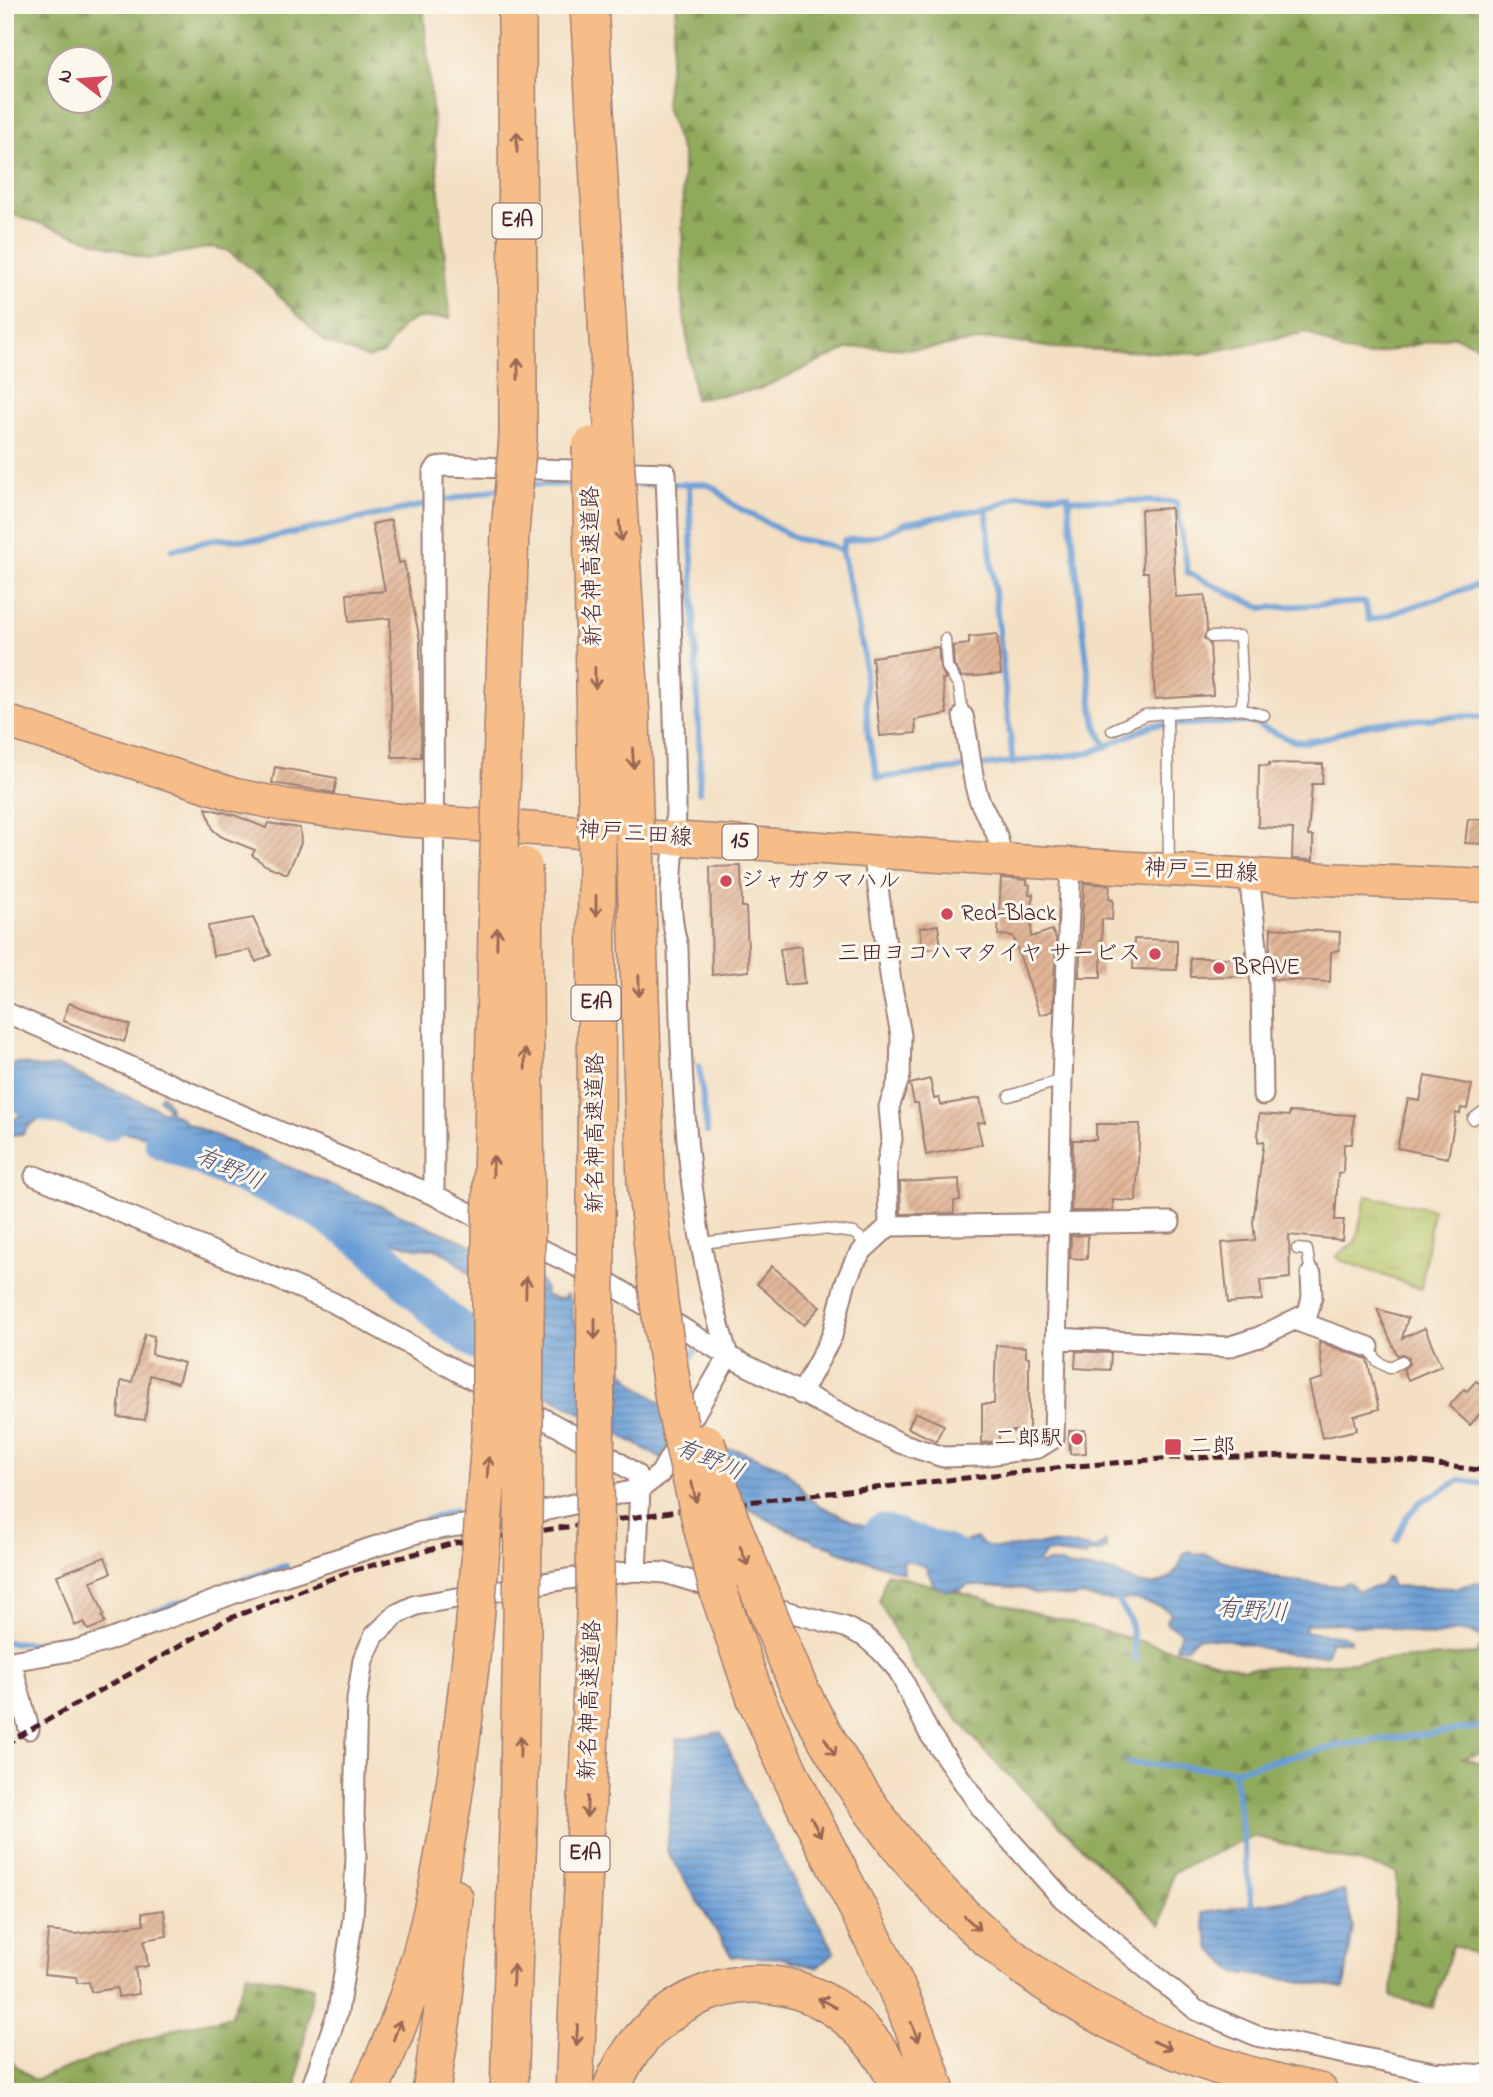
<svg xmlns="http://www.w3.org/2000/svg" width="1493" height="2097" font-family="'Indie Flower','Klee One',sans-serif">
<defs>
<pattern id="grass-tufts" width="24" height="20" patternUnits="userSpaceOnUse" patternTransform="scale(1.75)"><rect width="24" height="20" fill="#b5c467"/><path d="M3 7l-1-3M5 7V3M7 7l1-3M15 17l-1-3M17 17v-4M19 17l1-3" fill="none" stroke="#9da85a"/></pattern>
<pattern id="forest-firs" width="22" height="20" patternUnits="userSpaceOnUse" patternTransform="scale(1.75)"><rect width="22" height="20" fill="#90aa5c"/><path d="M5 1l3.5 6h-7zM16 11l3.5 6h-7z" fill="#788a4c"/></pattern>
<pattern id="water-rules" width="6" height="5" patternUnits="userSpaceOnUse" patternTransform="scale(1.75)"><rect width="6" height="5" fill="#699dd5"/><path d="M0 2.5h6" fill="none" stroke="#587fad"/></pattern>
<pattern id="building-hatch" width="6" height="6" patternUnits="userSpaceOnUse" patternTransform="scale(1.75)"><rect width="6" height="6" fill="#e0b597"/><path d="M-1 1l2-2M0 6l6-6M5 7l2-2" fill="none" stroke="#c29b82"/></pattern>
</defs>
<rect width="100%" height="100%" fill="#fbf7ec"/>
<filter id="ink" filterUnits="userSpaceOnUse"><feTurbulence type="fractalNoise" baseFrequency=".0143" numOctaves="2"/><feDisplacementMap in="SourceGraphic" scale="14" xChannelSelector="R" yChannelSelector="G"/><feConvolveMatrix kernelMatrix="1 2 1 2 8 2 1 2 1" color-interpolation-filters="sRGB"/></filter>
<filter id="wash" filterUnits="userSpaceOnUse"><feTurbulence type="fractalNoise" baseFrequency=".00686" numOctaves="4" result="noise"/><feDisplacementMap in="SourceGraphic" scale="28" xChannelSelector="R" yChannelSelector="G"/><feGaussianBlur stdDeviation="1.57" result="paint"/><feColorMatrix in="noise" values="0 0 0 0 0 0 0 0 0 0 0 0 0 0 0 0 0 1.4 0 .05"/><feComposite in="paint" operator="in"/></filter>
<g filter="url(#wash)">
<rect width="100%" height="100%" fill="#f3dfc2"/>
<path fill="url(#grass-tufts)" stroke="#807249" stroke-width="2" d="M1366,1196l67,13 -12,80 -81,-29 -3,-4 19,-15z"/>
<path fill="url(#forest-firs)" stroke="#6d6444" stroke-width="2" fill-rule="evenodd" d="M5,5h418l27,313h-33l-14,8 -20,28 -16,4 -42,-16 -73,-73 -26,-19 -15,-3 -63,12 -143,-47zM60,60h42v42h-42z
M677,5h811v355l-12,-15 -22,-9 -87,20 -25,-5 -35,-19 -106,22 -147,-6 -63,-9 -66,10 -63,-2 -15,2 -90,41 -62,9 -13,-100 1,-143 -18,-52z
M887,1573l357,96 244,-16v98l-25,7 25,7v194l-35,-14 -20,63 -41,-11 5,-125 -144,-36 -80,36 -12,53 -169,-166 -77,-90 -36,-68z
M247,1973l66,14 -18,105h-290v-41l10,14 19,15 142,-52 54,-11z"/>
<path fill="url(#water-rules)" stroke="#5a5e80" stroke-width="2" d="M18,1063l26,5 14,-2 107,46 3,-4 -9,-9 3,-5 7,10 1,8 13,7 1,3 286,122 16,13 54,23 4,6 1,9 12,4 7,-1 2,-4 6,8v12l3,10 12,8 49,53 90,64 12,1 45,18 15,15 10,15 13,8 31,15 57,20 21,4 1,6 7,3h18c2,-12 9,-12 20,-16 15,19 43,6 63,6 18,-1 39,1 56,5l10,-7 2,7 -7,3 -13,1 -1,4 -38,-5 -10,9 4,5 3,-3h16l6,3c15,2 31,3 45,6 11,3 21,11 32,12 22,3 35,-11 40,-31l5,-2 8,4 7,-1 79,26 57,6 8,-4 9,9 23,-5 6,-8h4l1,8 66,2 19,-6 12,1v16l-3,1 3,1v58l-6,-1 -5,-7 6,-7 -4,-9 -9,-3 -12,-1 -27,5 -51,-10h-27l-8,-3 -36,1 -4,2 1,5c15,5 32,1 44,8v3h-20l-3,13 -40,-1 -62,-15 -26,-2 -14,11h-9l5,-16 -15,-9 2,-5 3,-2 -2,-5 -10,-5 -26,-7 -20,2 -18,-2 -13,-4 -8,2 -38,-3 -11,-5 -57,-4 -7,5 -14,1 -13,-5 -8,-19 -19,-7 -4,3 1,10 -69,-23 -2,-3 -18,-5 -4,-3 -35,-15 -193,-110 -33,-17 -28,-18 -36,-79 -17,-27 -21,-18 -12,-6 -20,-1 -25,-7 -9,-8 -142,-62 -77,-25c-18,-12 -45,-16 -67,-16l-9,-10c-23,-1 -52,-10 -64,14l-18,1v-15l6,2c18,-14 20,-16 43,-11l10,-7 10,5 5,-2 -2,-4 -47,-15 -25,1v-22z
M721,1732l39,87 75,133 -18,16 -36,-10 -49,-1 -65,-106 10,-112z
M1344,1891l9,35 -9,62 -109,-16 -25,-24 -8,-35z"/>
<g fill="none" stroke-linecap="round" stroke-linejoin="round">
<path stroke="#699dd5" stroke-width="6" d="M629,484h77l9,4 17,16 65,35 32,6 13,6 22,103 4,82 10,42 212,-25 63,-28 98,-3 42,19 11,1 19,-3 37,-13 24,-4 79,-6 25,1
M689,484l11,271 -1,37
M527,485l52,-1
M1068,499l24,205 4,21 10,22
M986,508l27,256
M172,550l43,-11 45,1 243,-52
M842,551l2,-10 37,-6 25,-12 88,-16 24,-12h50v4l108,3 12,71 74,35 103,-6 4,18 10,-2 109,-37
M699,1066l8,66
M683,1371l12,-20
M383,1534l71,-23
M1396,1540l10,-22 13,-15 41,-23 28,4
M1114,1594l16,26 6,40
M5,1642c16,0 34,3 49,0 80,-17 153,-54 232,-76
M1127,1763l107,7 18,136
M1234,1770l108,-25 146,-19"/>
<path stroke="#699dd5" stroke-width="37" d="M5,1090l103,32
M163,1141l148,64 58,39 77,76 68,46
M882,1532l82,28 29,7"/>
</g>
<g id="blocks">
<path fill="url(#building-hatch)" d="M1171,508l5,89 29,-2 2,36 -3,7 6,6 3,51 -58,4 -7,-127h-5l-2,-62z
M391,520l8,43 5,-1 16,78 1,117h-29l-2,-139 -41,4 -2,-28 38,-3 -13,-67z
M997,634l4,40 -39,3 -8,-12 -1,-19 16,-2v-7z
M938,647l2,21 6,11h-4l5,35 -32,6 1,13 -36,3 -8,-79z
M1269,763l54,1 -1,20h-10l-4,52h5v24l-21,-1 1,-30 -35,-2 1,-62 10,1z
M275,767l62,11 -3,15 -62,-10z
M206,808l28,7 32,13 2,-5 32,5 1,15 -14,31 -22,-9 -13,-10 3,-5 -33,-13 -9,-7z
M1468,819l17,1 -1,24 -19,-1z
M741,866l1,41h4l3,64 -37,4 -2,-108z
M1001,878l26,2v4l3,1 -1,9h4l-2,43 21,-7 4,9 -3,72 -13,4 -27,-79 -15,-1z
M1084,883l26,2 -1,14 4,1 -1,20 -10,-1 -1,58h-22z
M253,918l18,37 -15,7 -6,-12 -37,6 -5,-30z
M938,925l3,22 -18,3 -3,-22z
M1271,928l69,4 -1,18 -8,2 -1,30 -57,-3 -3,-27z
M1134,939l43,1v30l-44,-1z
M801,946l4,37 -20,2 -5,-36z
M1245,950l3,26 -57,1 -1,-19h46v-3h9z
M69,1003l61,22 -6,17 -61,-21z
M1425,1076l47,9 -5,24 -6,-1 -1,6 -4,-1 -8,45 -51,-10 11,-49 12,2z
M930,1079l4,20 5,-1 2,7 39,-7 5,24 -8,1 5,21 -56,11 -8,-52h-4l-4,-19z
M1289,1112l65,3 -2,29h-8l-1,29 -5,1 -3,46h9l-2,20 -53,-5 1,43 -30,3 2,19 -34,3 -6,-60 33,-3 -2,-18 11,-81 -6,1 1,-28 30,2z
M1096,1124h44l-4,77 -23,-1v11h-42l2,-71h23z
M959,1179l1,21 -6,1v12l-53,1 -1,-32z
M1088,1235l-1,24 -17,-1 1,-22z
M772,1266l48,41 -16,18 -47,-41z
M1377,1309l31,9 -6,20 23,-10 16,38 -33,14 -5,-11 6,-5v-6l-6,-4 -6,1z
M145,1334l9,2 -2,18 32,9 -6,20 -28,-8 -5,45 -27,-3 3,-36 11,1z
M1319,1342l48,17 12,50 -25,7 3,14 -35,8 -13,-56 14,-4z
M996,1345l30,2v10h3v74h-30v10l-17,2v-39h12z
M1076,1351l35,2 -1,17 -35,-2z
M1488,1374v31l-18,20 -21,-19 15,-17 3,2 9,-10 3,2z
M915,1412l29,13 -8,16 -28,-13z
M1085,1430l1,23 -16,1 -1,-23z
M105,1557l6,16 -20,8 13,34 -2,1 3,7 -17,7 -4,-8 -9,4 -18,-51z
M164,1910l3,26 -23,4 4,26 -13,2 4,26 -21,3 -1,-9 -26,4 -2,-10 -12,1 -1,-6 -32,-3 4,-43 29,3 67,-10 -2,-11z"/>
</g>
</g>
<g filter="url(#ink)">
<use href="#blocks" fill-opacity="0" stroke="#9e7f76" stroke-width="2"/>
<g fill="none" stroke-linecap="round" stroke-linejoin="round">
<g stroke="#9e7f76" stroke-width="13">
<path id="lane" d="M1211,637l29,-1 3,62 -3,11
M945,639l2,28 12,19 4,30
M1112,730l33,-15 22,-2
M1169,866l-2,-153 73,-4 24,6
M1009,1096l53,-16
M1473,1119l15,-11
M701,1243l122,-14 31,4 15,12
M1297,1249l10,1 4,24
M1369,1347l8,14 12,7 13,-7"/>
</g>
<g stroke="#9e7f76" stroke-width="23">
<path id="street" d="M963,716c6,25 7,52 14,77 7,26 25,36 23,67
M873,851l18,131 10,53 -1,41 -11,31 3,32 -5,25 2,62
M1249,874l12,110 2,111
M5,1012l294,128 135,55 61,31
M35,1176l297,126 270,149 34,23 4,15 -4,82 29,2 56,17
M522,1240l79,38 127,78 172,87 43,14 38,-1 57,-8 16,-10 8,-358 9,-216
M1297,1321l72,26
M1056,1338l172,9 31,-10 49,-24 4,-16 -1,-23
M801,1394l31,-58 13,-52 9,-21 9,-13 26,-24 281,-4
M763,1605l82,22 20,10 16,14 17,19 31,63 53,76 80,89 134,112 61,26 176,36 55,3
M11,1661l18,68
M5,1662l71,-12 28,-8 155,-58 161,-52 101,-16 119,-27 20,-15 68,-118c-42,-135 -47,-269 -50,-409 -14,-47 -2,-95 -2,-143 -2,-110 -6,-221 -10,-331l-222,-7 -7,1 -4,6 1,722
M310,2092l28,-81 15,-93 3,-61 -2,-45 3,-113 6,-39 11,-24 23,-22 19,-9 151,-26 69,-8"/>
</g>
<g stroke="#9e7f76" stroke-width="35">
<path id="primary" d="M5,721l227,73 52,11 117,15 599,40 323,19 165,7"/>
</g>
<g stroke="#9e7f76" stroke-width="40">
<path id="highway" d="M517,5l1,432
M589,5l22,385
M798,1686c112,224 274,357 521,406
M756,1699c16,34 30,68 47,102 47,96 102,187 133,291
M368,2092c73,-141 87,-304 106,-459
M431,2092l11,-75 12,-119
M509,2092l9,-263 4,-205
M574,2092l21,-475
M610,2092c39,-104 161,-146 246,-67 18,17 37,42 43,67"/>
</g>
<use href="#lane" stroke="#fff" stroke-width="10"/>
<use href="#street" stroke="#fff" stroke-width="19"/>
<use href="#primary" stroke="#f7bd88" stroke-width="32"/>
<use href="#highway" stroke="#f7bd88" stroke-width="37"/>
<path stroke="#4a1f2b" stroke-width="5" stroke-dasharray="10 5" stroke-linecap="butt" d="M5,1744l221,-124 122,-48 106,-29 266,-38 345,-38 108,-9 130,-2 93,4 92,11"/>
<g stroke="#9e7f76" stroke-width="40" stroke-linecap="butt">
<path id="highway-bridge" d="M611,390l20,328 15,464 13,121 16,103 27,120 18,70 36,103
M591,446l6,356 -2,815
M706,1443l24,77 68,166
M522,1624l4,-397 -3,-361
M474,1633l17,-204v-190l7,-358 12,-349 8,-95"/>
</g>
<use href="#highway-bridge" stroke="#f7bd88" stroke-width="37"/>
</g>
<defs><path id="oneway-shaft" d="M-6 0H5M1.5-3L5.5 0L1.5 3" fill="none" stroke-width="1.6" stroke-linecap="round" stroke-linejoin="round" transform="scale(1.75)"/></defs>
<g stroke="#986655">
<use href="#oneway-shaft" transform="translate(517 142) rotate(-90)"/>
<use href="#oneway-shaft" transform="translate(518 369) rotate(-90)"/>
<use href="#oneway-shaft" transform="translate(620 531) rotate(86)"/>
<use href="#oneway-shaft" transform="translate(595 678) rotate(89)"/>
<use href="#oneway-shaft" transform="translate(633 758) rotate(87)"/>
<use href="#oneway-shaft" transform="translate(596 906) rotate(90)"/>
<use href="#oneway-shaft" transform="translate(497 938) rotate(-89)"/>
<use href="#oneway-shaft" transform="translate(639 986) rotate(89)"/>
<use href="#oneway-shaft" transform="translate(525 1059) rotate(-91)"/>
<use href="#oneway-shaft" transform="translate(493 1166) rotate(-89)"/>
<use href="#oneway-shaft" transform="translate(526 1287) rotate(-89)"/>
<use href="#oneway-shaft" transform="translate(595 1329) rotate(90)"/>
<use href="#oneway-shaft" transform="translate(488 1467) rotate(-85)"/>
<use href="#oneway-shaft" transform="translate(694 1492) rotate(77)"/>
<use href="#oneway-shaft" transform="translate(744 1556) rotate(68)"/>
<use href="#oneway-shaft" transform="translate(520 1747) rotate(-89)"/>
<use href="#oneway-shaft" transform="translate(830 1747) rotate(59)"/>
<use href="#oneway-shaft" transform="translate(587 1807) rotate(92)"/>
<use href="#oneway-shaft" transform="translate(816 1827) rotate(62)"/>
<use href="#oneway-shaft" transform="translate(972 1923) rotate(42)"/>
<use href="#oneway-shaft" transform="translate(513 1975) rotate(-88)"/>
<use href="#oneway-shaft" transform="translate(827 2003) rotate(-151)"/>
<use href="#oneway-shaft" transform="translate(397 2030) rotate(-70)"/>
<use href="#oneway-shaft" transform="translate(915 2032) rotate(68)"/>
<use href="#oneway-shaft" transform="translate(577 2035) rotate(93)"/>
<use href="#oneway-shaft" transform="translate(1162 2045) rotate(23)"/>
</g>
</g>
<g fill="#d1495b" stroke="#fbf7ec" stroke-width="2.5">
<circle cx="726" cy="881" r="7"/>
<circle cx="947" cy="914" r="7"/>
<circle cx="1155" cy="954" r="7"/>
<circle cx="1219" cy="968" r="7"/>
<circle cx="1077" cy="1439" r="7"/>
<rect x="1164" y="1438" width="18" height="18" rx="3.5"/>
</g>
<g text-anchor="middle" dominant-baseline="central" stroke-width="6" stroke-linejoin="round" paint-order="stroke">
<g fill="#fbf7ec" stroke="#7f6065" stroke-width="2">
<rect x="492.5" y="203.5" width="49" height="35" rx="5"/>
<rect x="722.5" y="824.5" width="35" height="35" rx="5"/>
<rect x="571.5" y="985.5" width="49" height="35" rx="5"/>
<rect x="560.5" y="1836.5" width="49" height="35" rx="5"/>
</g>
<g font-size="21" font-weight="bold" fill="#4a1f2b">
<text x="517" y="221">E1A</text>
<text x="740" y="842">15</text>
<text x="596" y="1003">E1A</text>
<text x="585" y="1854">E1A</text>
</g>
<g font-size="23" fill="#4a1f2b" stroke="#fbf7ec">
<text transform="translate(593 566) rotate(-91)">新名神高速道路</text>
<text transform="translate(635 835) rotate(4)">神戸三田線</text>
<text transform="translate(1201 872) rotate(3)">神戸三田線</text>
<text transform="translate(596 1133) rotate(-90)">新名神高速道路</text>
<text transform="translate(591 1700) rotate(-88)">新名神高速道路</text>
</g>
<g font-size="23" fill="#4a1f2b" stroke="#fbf7ec" text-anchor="start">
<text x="740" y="881">ジャガタマハル</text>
<text x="961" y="914">Red-Black</text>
<text x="1141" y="954" text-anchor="end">三田ヨコハマタイヤ サービス</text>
<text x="1233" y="968">BRAVE</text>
<text x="1063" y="1439" text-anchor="end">二郎駅</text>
<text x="1189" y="1447">二郎</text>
</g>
<g font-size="24" font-style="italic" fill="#56516f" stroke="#fbf7ec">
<text transform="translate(229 1170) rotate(24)">有野川</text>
<text transform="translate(709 1461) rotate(23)">有野川</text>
<text transform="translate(1252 1612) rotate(4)">有野川</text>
</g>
</g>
<rect width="1493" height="2097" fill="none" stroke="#fbf7ec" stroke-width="28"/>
<g transform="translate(80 80) rotate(286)"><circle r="33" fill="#fbf7ec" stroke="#b4a19f" stroke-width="2"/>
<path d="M0-5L12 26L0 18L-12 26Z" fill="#d1495b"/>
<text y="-10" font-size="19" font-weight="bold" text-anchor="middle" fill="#4a1f2b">N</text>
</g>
</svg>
